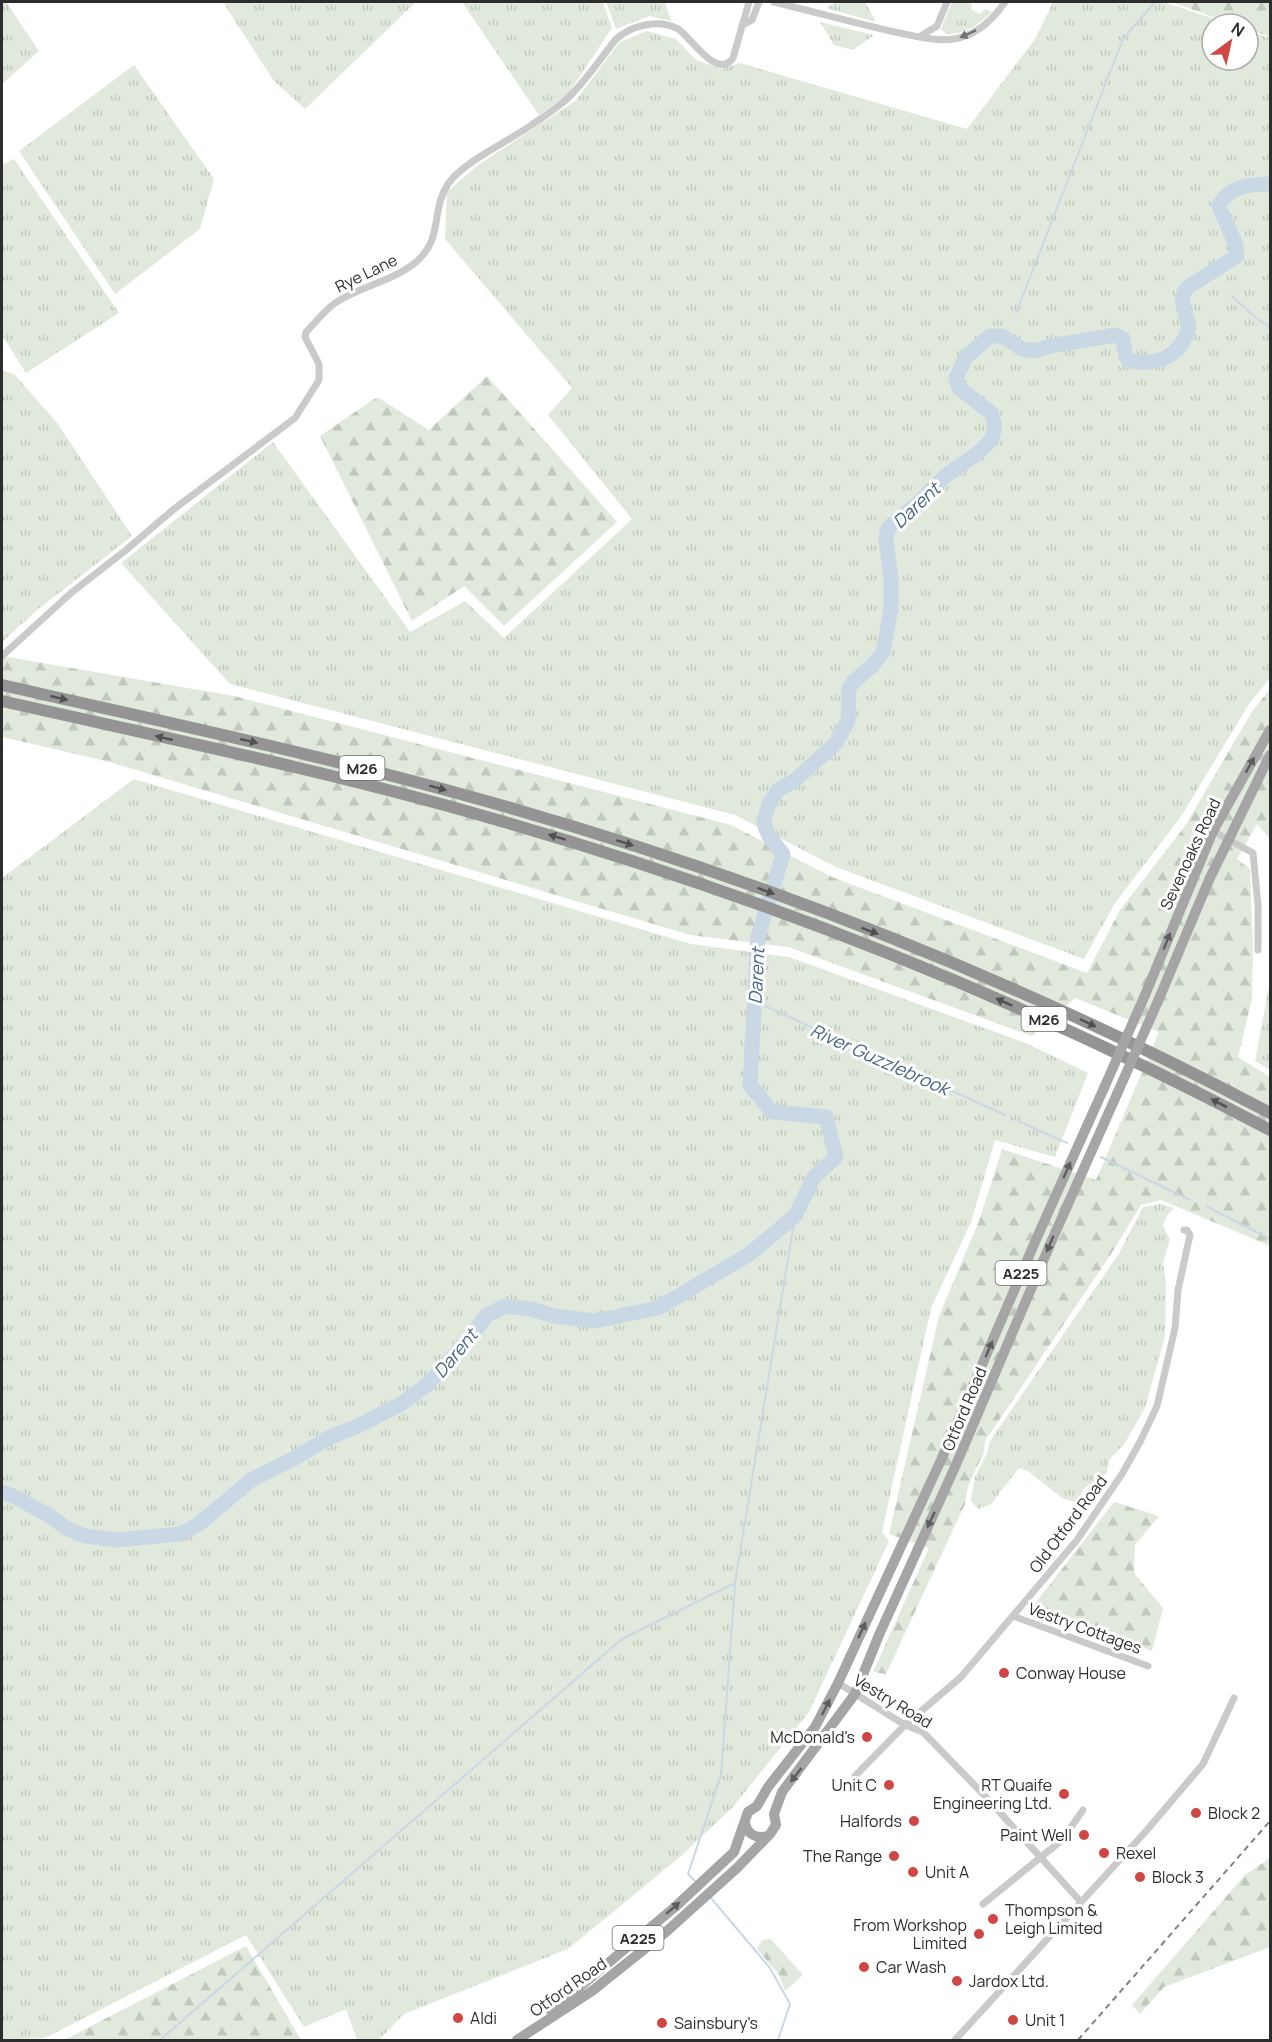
<svg xmlns="http://www.w3.org/2000/svg" width="1272" height="2042" font-family="Manrope,sans-serif">
<defs>
<pattern id="grass-tufts" width="24" height="20" patternUnits="userSpaceOnUse" patternTransform="scale(1.5)"><rect width="24" height="20" fill="#e1e9dc"/><path d="M3 7l-1-3M5 7V3M7 7l1-3M15 17l-1-3M17 17v-4M19 17l1-3" fill="none" stroke="#c1c8bd"/></pattern>
<pattern id="forest-firs" width="22" height="20" patternUnits="userSpaceOnUse" patternTransform="scale(1.5)"><rect width="22" height="20" fill="#e1e9dc"/><path d="M5 1l3.5 6h-7zM16 11l3.5 6h-7z" fill="#c1c8bd"/></pattern>
</defs>
<rect width="100%" height="100%" fill="#fff"/>
<path fill="url(#grass-tufts)" d="M2,2h4l33,49 -37,33z
M223,2h193l-111,107 -32,-29z
M462,2h141l9,26 -44,66 -29,21z
M606,2h59l6,19 -22,-5 -33,13z
M836,2h29l11,20 -50,-14z
M952,2h12l8,2 -1,5 9,5 5,-5 7,3c-13,12 -27,23 -46,22l-5,-5z
M1053,2h111l65,22h-17v36h36v-29l22,7v640l-21,26 -67,111 -67,88 -31,56 -248,-92 -101,-52 -505,-131 -109,-121 152,-121 137,190 55,-31 39,37 128,-119 -84,-104 24,-27 -127,-149 2,-47 31,-27 97,-64 45,-59 27,-11 29,8 20,21 26,9 18,-6 227,66 68,-90z
M820,22l54,13 -21,15 -19,-5z
M134,65l80,114 -14,50 -85,65 -96,-143z
M14,159l105,154 -93,60 -24,-38v-170z
M2,370l13,5 43,49 74,112 -95,74 -35,32z
M134,779l557,165 98,13 239,87 60,29 -33,84 -60,-17 -24,82 -40,86 -49,224 7,9 -80,171 -76,95 -52,49 -113,93 -164,65 -25,26h-22l-11,-31 -42,18 -58,-92 -201,103 -43,2v-1162z
M1270,981v89l-15,-9z
M1160,1204l14,4 -8,9 -3,9 7,13 -7,24 3,21 -1,52 -20,72 -20,35 -16,17 -2,13 -23,15 -6,15 -16,-5 -34,-27 -9,-3 -28,36 -13,5 -7,-8 4,-24 12,-24 3,-12 128,-186 25,-48z"/>
<path fill="url(#forest-firs)" d="M1171,2h99v35l-22,-8v-5h-15z
M487,376l130,146 -113,104 -40,-40 -52,35 -92,-185 57,-39 52,33z
M2,656l232,40 497,129 101,52 255,96 33,-63 65,-84 68,-116 17,-21v150l-13,-15 -20,35 13,10 3,78 -1,52 -14,58 32,20v169l-109,-46 -20,5 -28,46 -128,190 -1,11 -16,34 -3,18 -79,170 -13,-2 56,-124 -40,-14 50,-218 40,-95 23,-72 94,31 63,-148 -84,-34 -43,38 -244,-89 -98,-12 -584,-174 -104,-24z
M1114,1502l45,14 -24,29 -1,28 29,35 -11,43 -119,-45z
M1270,1858v89l-106,40 -24,27 -8,-9 113,-130z
M771,1939l32,36 -18,16 -6,-16 -22,-26 5,-9z
M246,1946l55,94h-237z"/>
<g fill="none" stroke-linecap="round" stroke-linejoin="round">
<path stroke="#cad8e6" stroke-width="2" d="M1232,296l24,22 14,9
M1016,313l107,-274 32,-37
M756,1002l249,113
M1018,1121l49,22
M1101,1157l89,43
M1206,1206l64,33
M697,1883l-9,-9 33,-99 14,-191
M711,1898l59,70 20,36 -12,36
M160,2040l462,-401 113,-56 60,-367"/>
<path stroke="#cad8e6" stroke-width="15" d="M2,1492l11,4 37,20 16,12 19,8 32,4 63,-6 6,-3 13,-7 52,-44 44,-22 33,-20 28,-11 45,-23 27,-20 42,-46 16,-22 19,-10 26,3 23,7 41,5 63,-13 90,-53 47,-39 19,-39 22,-20 -10,-40 -54,-5 -22,-27 8,-148 25,-83 -13,-16 -5,-11 -1,-6 5,-17 9,-14 17,-10 40,-36 13,-23 1,-32 4,-7 19,-16 11,-14 8,-43v-31l-5,-38 1,-9 4,-6 26,-21 28,-28 33,-23 14,-14 3,-14 -4,-12 -32,-25 -3,-10 10,-21 24,-21h12l20,13 14,2 14,-5 65,-11 8,4 3,18 4,4c29,5 51,-5 59,-34 -2,-15 -13,-26 -1,-40l49,-31 -1,-11 -15,-34 -2,-6c10,-19 32,-21 51,-21"/>
<path stroke="#cacaca" stroke-width="7" d="M774,2c41,10 81,21 121,30 20,4 44,11 64,6 20,-5 35,-20 46,-36
M742,25l10,-5 7,-18
M919,37l18,-11 10,-24
M2,656l69,-63 55,-43 48,-41 121,-91 24,-38v-16l-14,-27 1,-5c9,-9 18,-21 29,-29 25,-17 57,-21 81,-41 28,-24 14,-50 32,-78 15,-22 59,-42 82,-58 13,-9 29,-19 40,-30 17,-17 31,-38 46,-57 15,-13 42,-21 62,-10 13,8 39,52 55,29l16,-56
M1213,831l40,22 5,52v45
M1013,1616l135,50
M838,1683l67,42 18,7 62,64 95,105
M855,1776l50,-51 56,-48 116,-137 45,-66 18,-32 17,-36 18,-78 3,-38 12,-55 -3,-5h-3
M983,1904l79,-64 21,-30
M955,2040l192,-210 56,-66 31,-66"/>
<path stroke="#a5a5a5" stroke-width="10" d="M1145,995l68,-164 57,-101
M1158,1001l51,-121 61,-125
M745,1823c2,11 11,16 22,13
M551,2011l124,-104 59,-55 14,-40 9,-6 11,-19 47,-60 23,-44 103,-223 97,-225 66,-147
M517,2040l75,-49 75,-60 70,-63 33,-34 6,-9 -2,-11 8,-22 73,-98 24,-59 76,-168 97,-227 65,-146"/>
<path stroke="#949494" stroke-width="12" d="M2,685c171,39 343,75 512,124 261,75 516,177 756,304
M2,701c164,37 330,71 492,118 269,77 529,180 776,311"/>
<path stroke="#828282" stroke-width="2" stroke-dasharray="6 4.5" stroke-linecap="butt" d="M1078,2040l192,-219"/>
<path stroke="#a5a5a5" stroke-width="10" d="M1104,1088l41,-93
M1117,1094l41,-93"/>
</g>
<defs><path id="oneway-solid" d="M-6-.8H1V-3.2L6.5 0L1 3.2V.8H-6Z" transform="scale(1.5)"/></defs>
<use fill="#747474" href="#oneway-solid" transform="translate(968 34) rotate(155)"/>
<g fill="#515151">
<use href="#oneway-solid" transform="translate(59 698) rotate(13)"/>
<use href="#oneway-solid" transform="translate(164 738) rotate(-167)"/>
<use href="#oneway-solid" transform="translate(249 741) rotate(13)"/>
<use href="#oneway-solid" transform="translate(438 788) rotate(15)"/>
<use href="#oneway-solid" transform="translate(557 837) rotate(-163)"/>
<use href="#oneway-solid" transform="translate(625 843) rotate(18)"/>
<use href="#oneway-solid" transform="translate(766 891) rotate(20)"/>
<use href="#oneway-solid" transform="translate(870 931) rotate(21)"/>
<use href="#oneway-solid" transform="translate(1004 1002) rotate(-156)"/>
<use href="#oneway-solid" transform="translate(1088 1023) rotate(25)"/>
<use href="#oneway-solid" transform="translate(1219 1103) rotate(-153)"/>
</g>
<g fill="#5d5d5d">
<use href="#oneway-solid" transform="translate(1250 765) rotate(-61)"/>
<use href="#oneway-solid" transform="translate(1167 941) rotate(-68)"/>
<use href="#oneway-solid" transform="translate(1067 1170) rotate(-66)"/>
<use href="#oneway-solid" transform="translate(1050 1244) rotate(113)"/>
<use href="#oneway-solid" transform="translate(989 1349) rotate(-67)"/>
<use href="#oneway-solid" transform="translate(931 1520) rotate(115)"/>
<use href="#oneway-solid" transform="translate(862 1630) rotate(-65)"/>
<use href="#oneway-solid" transform="translate(826 1707) rotate(-63)"/>
<use href="#oneway-solid" transform="translate(796 1775) rotate(128)"/>
<use href="#oneway-solid" transform="translate(673 1908) rotate(-41)"/>
</g>
<g fill="#d04642" stroke="#fff" stroke-width="2">
<circle cx="1004" cy="1673" r="6"/>
<circle cx="867" cy="1737" r="6"/>
<circle cx="889" cy="1785" r="6"/>
<circle cx="1064" cy="1794" r="6"/>
<circle cx="1196" cy="1813" r="6"/>
<circle cx="914" cy="1821" r="6"/>
<circle cx="1084" cy="1835" r="6"/>
<circle cx="1104" cy="1853" r="6"/>
<circle cx="894" cy="1856" r="6"/>
<circle cx="913" cy="1872" r="6"/>
<circle cx="1140" cy="1877" r="6"/>
<circle cx="993" cy="1919" r="6"/>
<circle cx="979" cy="1934" r="6"/>
<circle cx="864" cy="1967" r="6"/>
<circle cx="957" cy="1981" r="6"/>
<circle cx="458" cy="2018" r="6"/>
<circle cx="1013" cy="2020" r="6"/>
<circle cx="662" cy="2023" r="6"/>
</g>
<g text-anchor="middle" dominant-baseline="central" stroke-width="6" stroke-linejoin="round" paint-order="stroke">
<g fill="#fff" stroke="#6c6c6c" stroke-width="1.5">
<rect x="339.5" y="756" width="45" height="24" rx="4.5"/>
<rect x="1021.5" y="1007" width="45" height="24" rx="4.5"/>
<rect x="995.5" y="1261" width="51" height="24" rx="4.5"/>
<rect x="612.5" y="1926" width="51" height="24" rx="4.5"/>
</g>
<g font-size="15" font-weight="bold" fill="#2d2d2d">
<text x="362" y="768">M26</text>
<text x="1044" y="1019">M26</text>
<text x="1021" y="1273">A225</text>
<text x="638" y="1938">A225</text>
</g>
<g font-size="16" fill="#2d2d2d" stroke="#fff">
<text transform="translate(366 273) rotate(-26)">Rye Lane</text>
<text transform="translate(1190 854) rotate(-65)">Sevenoaks Road</text>
<text transform="translate(964 1409) rotate(-67)">Otford Road</text>
<text transform="translate(1068 1524) rotate(-53)">Old Otford Road</text>
<text transform="translate(1085 1628) rotate(20)">Vestry Cottages</text>
<text transform="translate(893 1701) rotate(31)">Vestry Road</text>
<text transform="translate(568 1987) rotate(-35)">Otford Road</text>
</g>
<g font-size="16" fill="#2d2d2d" stroke="#fff" text-anchor="start">
<text x="1016" y="1673">Conway House</text>
<text x="855" y="1737" text-anchor="end">McDonald's</text>
<text x="877" y="1785" text-anchor="end">Unit C</text>
<text x="1052" y="1785" text-anchor="end">RT Quaife<tspan x="1052" dy="18">Engineering Ltd.</tspan></text>
<text x="1208" y="1813">Block 2</text>
<text x="902" y="1821" text-anchor="end">Halfords</text>
<text x="1072" y="1835" text-anchor="end">Paint Well</text>
<text x="1116" y="1853">Rexel</text>
<text x="882" y="1856" text-anchor="end">The Range</text>
<text x="925" y="1872">Unit A</text>
<text x="1152" y="1877">Block 3</text>
<text x="1005" y="1910">Thompson &amp;<tspan x="1005" dy="18">Leigh Limited</tspan></text>
<text x="967" y="1925" text-anchor="end">From Workshop<tspan x="967" dy="18">Limited</tspan></text>
<text x="876" y="1967">Car Wash</text>
<text x="969" y="1981">Jardox Ltd.</text>
<text x="470" y="2018">Aldi</text>
<text x="1025" y="2020">Unit 1</text>
<text x="674" y="2023">Sainsbury's</text>
</g>
<g font-size="18" font-style="italic" fill="#456585" stroke="#fff">
<text transform="translate(916 505) rotate(-43)">Darent</text>
<text transform="translate(756 976) rotate(-87)">Darent</text>
<text transform="translate(880 1059) rotate(24)">River Guzzlebrook</text>
<text transform="translate(455 1353) rotate(-50)">Darent</text>
</g>
</g>
<rect width="1272" height="2042" fill="none" stroke="#2d2d2d" stroke-width="6"/>
<g transform="translate(1230 42) rotate(33)"><circle r="28" fill="#ffffff" stroke="#ababab" stroke-width="1.5"/>
<path d="M0-4.5L10 22L0 15L-10 22Z" fill="#d04642"/>
<text y="-9" font-size="16" font-weight="bold" text-anchor="middle" fill="#2d2d2d">N</text>
</g>
</svg>
